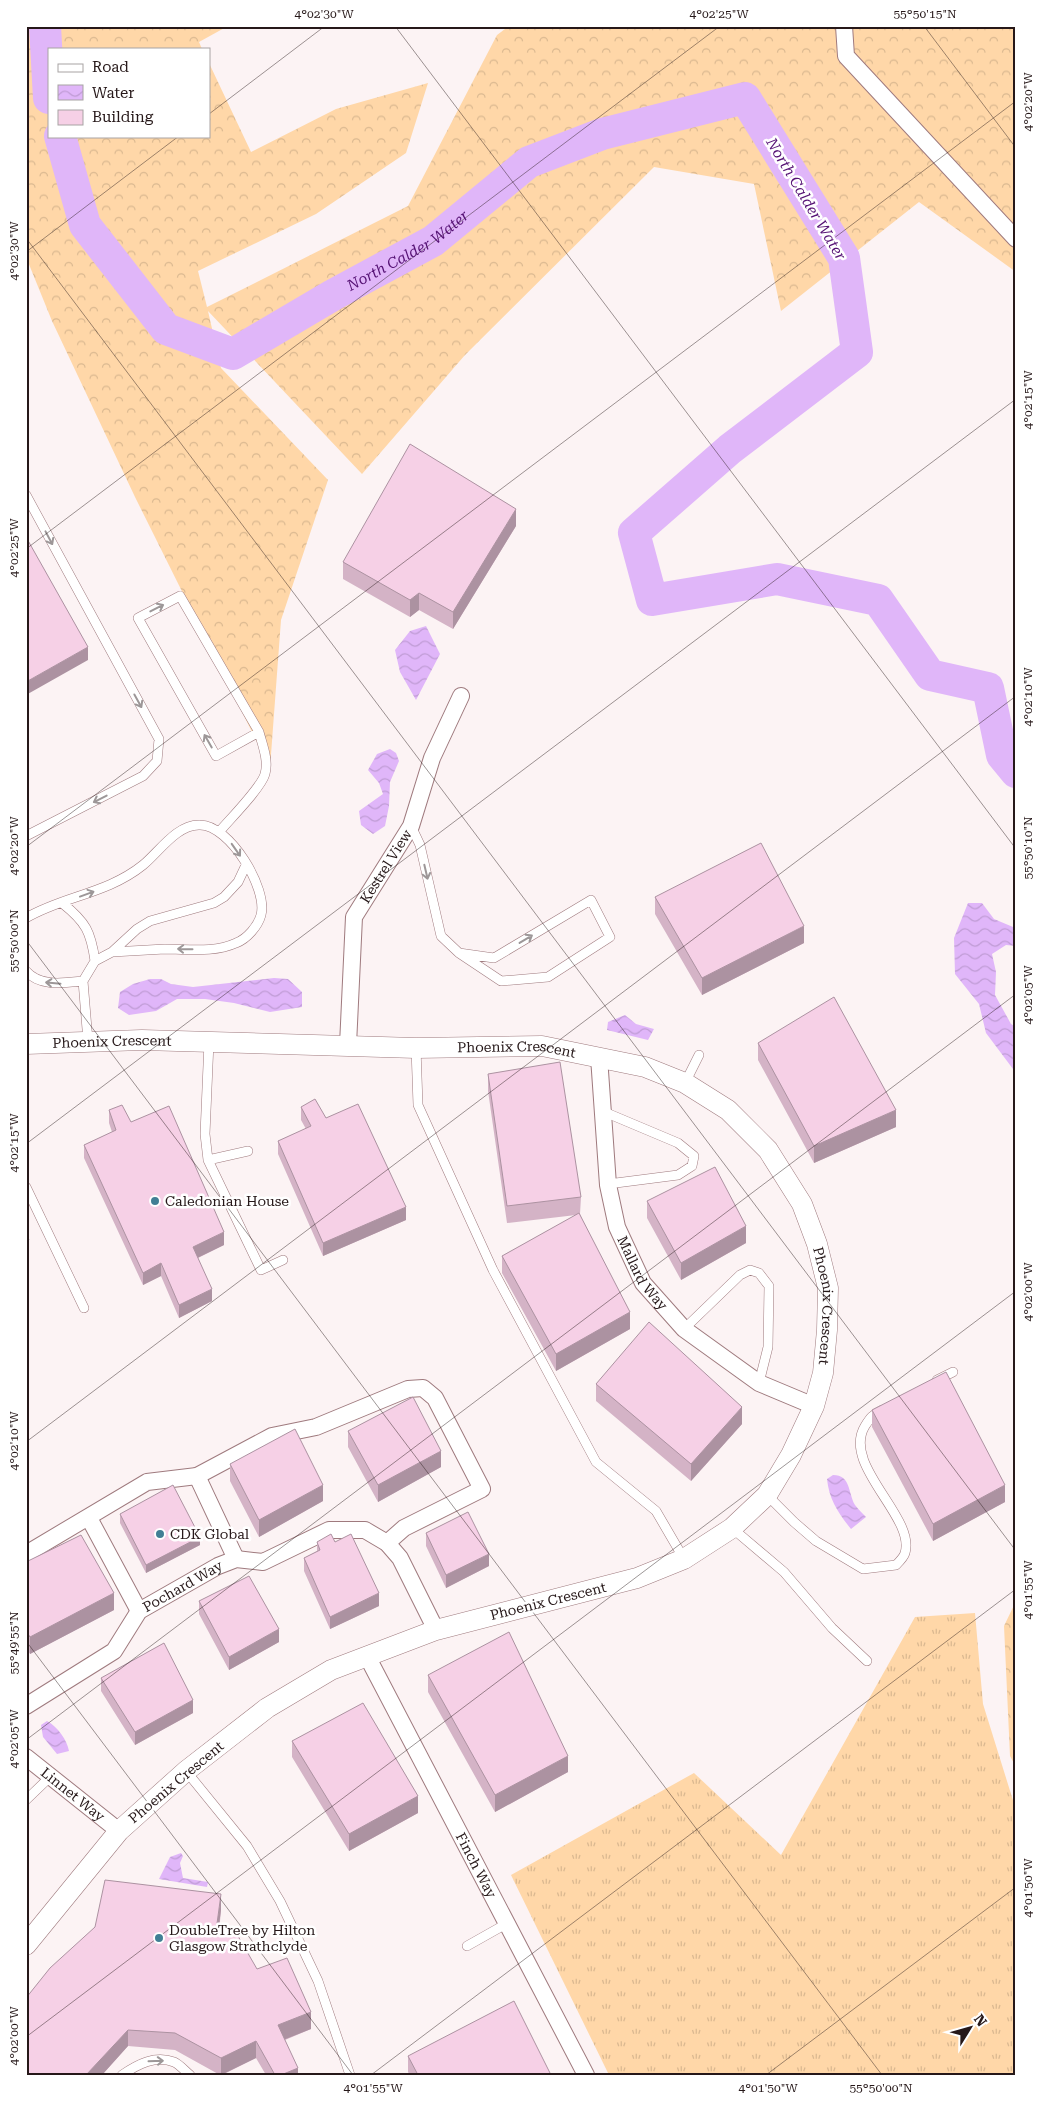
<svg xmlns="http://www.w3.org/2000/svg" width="1042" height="2101" font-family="'Roboto Serif',serif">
<defs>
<pattern id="grass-tufts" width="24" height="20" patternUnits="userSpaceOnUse" patternTransform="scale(1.25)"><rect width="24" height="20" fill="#ffd7a8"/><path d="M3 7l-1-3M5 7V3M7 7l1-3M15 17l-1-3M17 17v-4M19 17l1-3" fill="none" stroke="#dab890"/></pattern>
<pattern id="forest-crowns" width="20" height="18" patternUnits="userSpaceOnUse" patternTransform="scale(1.25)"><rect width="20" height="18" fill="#ffd7a8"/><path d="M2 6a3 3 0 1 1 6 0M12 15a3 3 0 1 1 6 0" fill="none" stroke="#dab890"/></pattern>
<pattern id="water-waves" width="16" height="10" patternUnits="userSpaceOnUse" patternTransform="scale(1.25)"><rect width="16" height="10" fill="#e0b6f9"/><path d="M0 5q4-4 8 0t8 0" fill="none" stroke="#c09cd5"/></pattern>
</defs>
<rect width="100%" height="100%" fill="#fcf3f4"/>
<path fill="url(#grass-tufts)" d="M975,1613l8,91 33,106v265h-407l-98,-200 183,-102 87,82 134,-238z"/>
<path fill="url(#forest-crowns)" d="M26,26h202l-29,16 3,7h-153v87h160v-73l42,89 85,-43 92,-26 -22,70 -90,61 -118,57 9,36 201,-101 89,-171 12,-9h507v246l-97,-70 -138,109 -27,-127 -100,-17 -189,188 -103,119 -154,-163 13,57 107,112 -47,140 -11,148 -135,-271 -83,-176 -26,-64z
M1016,1601v166l-6,-11 -6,-130z"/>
<path fill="url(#water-waves)" d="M426,626l14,28 -24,46 -16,-28 -5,-22 15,-19z
M390,749l6,4 3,8 -9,21 -1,24 -4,20 -12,8 -12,-9 -2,-14 24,-17 -4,-11 -11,-13 9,-16z
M968,903h14l12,16 19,8 3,-1v20l-10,-1 -14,9 4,18 -1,23 16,29 5,3v46l-30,-40 -7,-29 -24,-30 -1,-36z
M274,978l14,1 14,13v15l-32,5 -36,-9 -29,-4h-28l-21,12 -27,4 -11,-7 2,-16 13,-8 17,-5h11l10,5 22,3z
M625,1015l11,9 18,5 -6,11 -41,-10 1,-8z
M833,1475c18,0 15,18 22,30 3,4 7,8 11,12l-15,12c-13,-16 -22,-30 -24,-50z
M47,1721c11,6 20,19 22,30l-12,3 -14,-17 -2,-12z
M181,1853l2,3 -3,7 3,15 25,4 -1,5 -48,-8 11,-22z"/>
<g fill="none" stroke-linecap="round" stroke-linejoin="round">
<g stroke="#e0b6f9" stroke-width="32">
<path d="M45,26l4,72"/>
<path id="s1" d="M60,136l25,89 81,104 67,25 100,-59 100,-54 96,-79 73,-28 143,-36 99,160 13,94 -127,97 -96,84 18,67 125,-21 101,21 52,75 58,13 14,67 14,17"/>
</g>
<g stroke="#9f7a7e" stroke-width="10">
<path id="service" d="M26,495l133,244 -2,22 -14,15 -117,60
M411,826l9,19 21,91 18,17 35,5 97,-58 19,37 -62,40 -47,4 -42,-28
M219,832c11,-13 42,-44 46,-58 4,-14 -3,-30 -6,-42l-79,-136 -42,22 78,138 43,-24
M62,903c24,19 29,29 33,58
M26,918c37,-22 81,-24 117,-53 16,-13 34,-41 57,-40 30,0 68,64 61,90 -3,11 -14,24 -25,28 -22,10 -47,6 -71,6 -17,1 -35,2 -53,3
M26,971c14,16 37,12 57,10
M88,1041l-5,-60 12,-20 17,-9 25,-23 13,-8 64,-18 10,-6 14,-15 8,-17
M209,1042l-4,92 3,26 53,110 22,-10
M416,1048l2,57 75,165 103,192 60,49 28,48
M685,1083l14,-28
M602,1111l76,32 16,13 -2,10 -14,9 -70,9
M208,1160l40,-9
M26,1187l58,121
M684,1329l56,-54 10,-5 9,3 10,13 -1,61 -9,36
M937,1380l16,-8
M767,1495l27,27 22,19 47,28 33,-4c3,-3 8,-8 9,-12 11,-36 -64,-88 -40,-127 5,-8 8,-12 17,-16
M732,1528l52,44 48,56 35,33
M186,1771l61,75 33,55 38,80 32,94
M26,1800l25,-24
M467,1946l39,-22
M122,2075c16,-11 33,-20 52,-13 5,2 11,9 16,13"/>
</g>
<g stroke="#9f7a7e" stroke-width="18">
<g id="minor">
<path d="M844,26l2,30 170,183"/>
<path id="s2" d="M348,1045l6,-128 57,-91 21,-68 29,-62"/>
<path id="s3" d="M599,1057l9,128 9,42 26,56 41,46 75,54 55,23"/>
<path d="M197,1476l39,83"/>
<path d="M89,1518l50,93"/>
<path d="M26,1554l121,-72 50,-6 75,-40 44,-9 92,-38 15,-1 12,10 47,91 -78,39 -17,15"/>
<path id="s4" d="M367,1656l219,419"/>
<path id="s5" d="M26,1706l88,-55 25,-40 79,-45 18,-7 27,3 66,-32h36l22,13 13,15 36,72"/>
<path id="s6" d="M26,1757l93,74"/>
</g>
</g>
<g stroke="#9f7a7e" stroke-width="21">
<g id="tertiary">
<path id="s7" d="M26,1044l116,-4 274,8 126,-2 103,21 40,16 43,27 40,40 34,54 15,40 11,44 -1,42 -4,43 -9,33 -23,49 -24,40 -35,33 -48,31 -47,19 -201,52 -105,40 -64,38 -81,63 -67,60 -93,114"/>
</g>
</g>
<use href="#service" stroke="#fff" stroke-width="9"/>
<use href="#minor" stroke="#fff" stroke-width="16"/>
<use href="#tertiary" stroke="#fff" stroke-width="20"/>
</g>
<path fill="#d4b3c6" d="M516,526l-63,103 -34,-19 -9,7 -67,-38v-17z
M655,897l149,46 -102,52 -47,-81z
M758,1043l138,84 -82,36 -56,-103z
M488,1074l93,123 -1,17 50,115 -74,42 -54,-98v-17l74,-41 -69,8 -19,-132z
M301,1107l25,11 80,102 -83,36 -45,-102v-13l28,-12 -5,-9z
M109,1110l22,12 93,123 -26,13 14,43 -33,17 -18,-42 -18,9 -59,-127v-13l28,-13 -3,-9z
M647,1201l99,42 -65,37 -34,-62z
M596,1384l146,40 -51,57 -95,-80z
M872,1410l133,92 -72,39 -61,-114z
M348,1431l93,36 -63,35 -30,-55z
M230,1464l93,37 -64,36 -29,-56z
M120,1514l80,31 -54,28 -26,-50z
M426,1533l63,33 -43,22 -20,-42z
M317,1542h18l44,64 -49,23 -26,-58v-13l13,-7z
M26,1562l88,48 -84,44 -4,-6z
M199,1601l80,41 -50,28 -30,-56z
M428,1675l140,97 -73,40 -67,-120z
M101,1678l92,35 -58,32 -34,-54z
M292,1741l126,72 -69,38 -57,-94z
M221,1910l-2,22 38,37 54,60 -26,11 13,35h-32l-10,-17 -34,17h-2l-45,-25 -47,-4 -26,29h-76z
M408,2056l143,19h-141l-2,-3z"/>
<path fill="#ac92a1" d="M516,509v17l-63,103v-17z
M419,593v17l-9,7v-17z
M88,647v13l-62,35v-13z
M804,926v17l-102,52v-17z
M896,1110v17l-82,36v-17z
M406,1207v13l-83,36v-13z
M746,1226v17l-65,37v-17z
M224,1232v13l-31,15v-13z
M29,1240v13l-3,1v-13z
M161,1263v13l-18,9v-12z
M212,1289v12l-33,17v-13z
M630,1312v17l-74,42v-17z
M742,1407v17l-51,57v-17z
M441,1451v16l-63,35v-17z
M323,1485v16l-64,36v-17z
M1005,1485v17l-72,39v-17z
M200,1537v8l-54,28v-8z
M489,1554v12l-43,22v-13z
M114,1593v17l-84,44v-17z
M379,1593v13l-49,23v-12z
M279,1629v13l-50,28v-13z
M193,1700v13l-58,32v-13z
M568,1756v16l-73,40v-17z
M418,1796v17l-69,38v-17z
M221,1894v16l-5,38v-17z
M311,2012v17l-33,13v-17z
M128,2030v16l-26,29h-16z
M256,2041v17l-35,17v-17z
M298,2068v7h-17z"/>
<path fill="#f6d0e6" stroke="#ac92a1" d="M410,444l106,65 -63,103 -34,-19 -9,7 -67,-38z
M26,537l62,110 -62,35z
M761,843l43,83 -102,52 -47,-81z
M834,997l62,113 -82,36 -56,-103z
M560,1062l21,135 -74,9 -19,-132z
M315,1099l11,19 32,-14 48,103 -83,36 -45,-102 33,-15 -10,-19z
M122,1105l9,17 38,-16 55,126 -31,15 19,42 -33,16 -18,-42 -18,10 -59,-128 32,-15 -7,-20z
M715,1167l31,59 -65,37 -34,-62z
M579,1213l51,99 -74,42 -54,-98z
M26,1234l3,6 -3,1z
M649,1322l93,85 -51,57 -95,-80z
M946,1372l59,113 -72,39 -61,-114z
M413,1397l28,54 -63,34 -30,-54z
M295,1429l28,56 -64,35 -29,-56z
M173,1485l27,52 -54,28 -26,-51z
M468,1512l21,42 -43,21 -20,-42z
M331,1534l4,8 16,-8 28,59 -49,24 -26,-59 16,-8 -3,-8z
M81,1535l33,58 -84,44 -4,-6v-69z
M249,1576l30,53 -50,28 -30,-56z
M509,1632l59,124 -73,39 -67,-120z
M164,1643l29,57 -58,32 -34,-54z
M363,1703l55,93 -69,38 -57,-93z
M105,1880l116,14 -5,37 22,5 19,33 30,-11 24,54 -33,13 20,43 -17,7h-6l-19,-34 -35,17 -46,-25 -47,-3 -42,45h-60v-77l24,-30 45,-41z
M514,2001l37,74h-133l-10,-19z"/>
<defs><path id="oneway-shaft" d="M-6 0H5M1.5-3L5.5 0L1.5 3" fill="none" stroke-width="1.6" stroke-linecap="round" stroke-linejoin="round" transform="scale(1.25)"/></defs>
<g stroke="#9d9798">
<use href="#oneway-shaft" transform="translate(49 538) rotate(62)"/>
<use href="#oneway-shaft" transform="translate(157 608) rotate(-27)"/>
<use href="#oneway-shaft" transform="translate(138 701) rotate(61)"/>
<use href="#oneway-shaft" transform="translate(208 741) rotate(-120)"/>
<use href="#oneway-shaft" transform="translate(100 799) rotate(153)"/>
<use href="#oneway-shaft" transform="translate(236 850) rotate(55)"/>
<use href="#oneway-shaft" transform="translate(426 872) rotate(77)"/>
<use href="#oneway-shaft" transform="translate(87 894) rotate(-20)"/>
<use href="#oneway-shaft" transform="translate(526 939) rotate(-31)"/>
<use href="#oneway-shaft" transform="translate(185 949) rotate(-179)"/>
<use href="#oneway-shaft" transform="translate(53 983) rotate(-175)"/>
<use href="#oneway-shaft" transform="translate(156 2061) rotate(-2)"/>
</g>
<path fill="none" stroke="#261819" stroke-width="1" stroke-opacity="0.45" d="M395,26l621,823M924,26l92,122M209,114l116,-88M26,238l990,1313M26,252l153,-116M26,549l694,-523M26,847l990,-746M26,940l856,1135M26,1144l990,-745M26,1442l990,-746M26,1641l327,434M26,1740l990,-746M26,2037l990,-746M371,2075l645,-486M766,2075l250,-188"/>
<g fill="#417f95" stroke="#fff" stroke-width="2">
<circle cx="155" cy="1201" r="5"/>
<circle cx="160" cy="1534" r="5"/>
<circle cx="159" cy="1938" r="5"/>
</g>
<g text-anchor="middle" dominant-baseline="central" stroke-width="5" stroke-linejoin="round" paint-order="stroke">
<g font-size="14" fill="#261819" stroke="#fff">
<text stroke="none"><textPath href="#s2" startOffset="188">Kestrel View</textPath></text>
<text stroke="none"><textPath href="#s7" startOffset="86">Phoenix Crescent</textPath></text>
<text stroke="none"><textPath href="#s7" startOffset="491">Phoenix Crescent</textPath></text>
<text stroke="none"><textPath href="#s3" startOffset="224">Mallard Way</textPath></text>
<text stroke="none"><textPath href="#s7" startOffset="941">Phoenix Crescent</textPath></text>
<text stroke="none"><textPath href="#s5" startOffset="201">Pochard Way</textPath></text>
<text transform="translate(548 1601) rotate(-14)">Phoenix Crescent</text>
<text transform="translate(176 1782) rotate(-40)">Phoenix Crescent</text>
<text stroke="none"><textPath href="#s6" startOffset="60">Linnet Way</textPath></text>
<text stroke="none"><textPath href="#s4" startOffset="236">Finch Way</textPath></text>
</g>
<g font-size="14" fill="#261819" stroke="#fff" text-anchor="start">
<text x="165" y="1201">Caledonian House</text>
<text x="170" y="1534">CDK Global</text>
<text x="169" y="1930">DoubleTree by Hilton<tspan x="169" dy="16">Glasgow Strathclyde</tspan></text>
</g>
<g font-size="15" font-style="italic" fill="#551174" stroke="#fff">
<text transform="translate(806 199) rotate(59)">North Calder Water</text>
<text stroke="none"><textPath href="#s1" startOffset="499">North Calder Water</textPath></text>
</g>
</g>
<rect width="1042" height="2101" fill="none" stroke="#ffffff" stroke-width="55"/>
<rect x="48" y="48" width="162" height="90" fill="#ffffff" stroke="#a8a3a3"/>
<rect x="58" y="64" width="25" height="8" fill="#ffffff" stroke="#a8a3a3"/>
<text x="92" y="72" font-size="15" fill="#261819">Road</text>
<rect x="58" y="85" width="25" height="15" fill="url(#water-waves)" stroke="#a8a3a3"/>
<text x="92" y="98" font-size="15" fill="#261819">Water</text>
<rect x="58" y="110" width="25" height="15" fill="#f6d0e6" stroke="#a8a3a3"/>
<text x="92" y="122" font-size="15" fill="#261819">Building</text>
<g transform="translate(970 2028) rotate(53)" stroke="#ffffff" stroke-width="4" paint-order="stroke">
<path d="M0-4L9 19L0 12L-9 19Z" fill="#261819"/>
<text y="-8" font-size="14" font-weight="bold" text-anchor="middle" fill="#261819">N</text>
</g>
<rect x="28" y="28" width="986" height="2046" fill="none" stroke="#261819" stroke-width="2"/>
<g font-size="12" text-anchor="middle" fill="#261819">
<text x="324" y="18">4°02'30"W</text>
<text x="719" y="18">4°02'25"W</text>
<text x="925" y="18">55°50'15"N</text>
<text transform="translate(1028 102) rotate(-90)" y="4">4°02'20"W</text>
<text transform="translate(14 251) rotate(-90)" y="4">4°02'30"W</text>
<text transform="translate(1028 400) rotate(-90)" y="4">4°02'15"W</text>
<text transform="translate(14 548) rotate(-90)" y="4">4°02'25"W</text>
<text transform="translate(1028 697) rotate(-90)" y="4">4°02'10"W</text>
<text transform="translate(14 846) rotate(-90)" y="4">4°02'20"W</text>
<text transform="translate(1028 848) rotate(-90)" y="4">55°50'10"N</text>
<text transform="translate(14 941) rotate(-90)" y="4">55°50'00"N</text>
<text transform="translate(1028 995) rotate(-90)" y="4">4°02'05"W</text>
<text transform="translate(14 1143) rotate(-90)" y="4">4°02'15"W</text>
<text transform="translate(1028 1292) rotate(-90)" y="4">4°02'00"W</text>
<text transform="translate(14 1441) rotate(-90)" y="4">4°02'10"W</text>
<text transform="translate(1028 1590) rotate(-90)" y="4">4°01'55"W</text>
<text transform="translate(14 1643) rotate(-90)" y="4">55°49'55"N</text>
<text transform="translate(14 1739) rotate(-90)" y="4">4°02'05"W</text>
<text transform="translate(1028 1888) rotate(-90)" y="4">4°01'50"W</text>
<text transform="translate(14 2036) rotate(-90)" y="4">4°02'00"W</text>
<text x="373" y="2092">4°01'55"W</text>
<text x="768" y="2092">4°01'50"W</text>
<text x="881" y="2092">55°50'00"N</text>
</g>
</svg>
